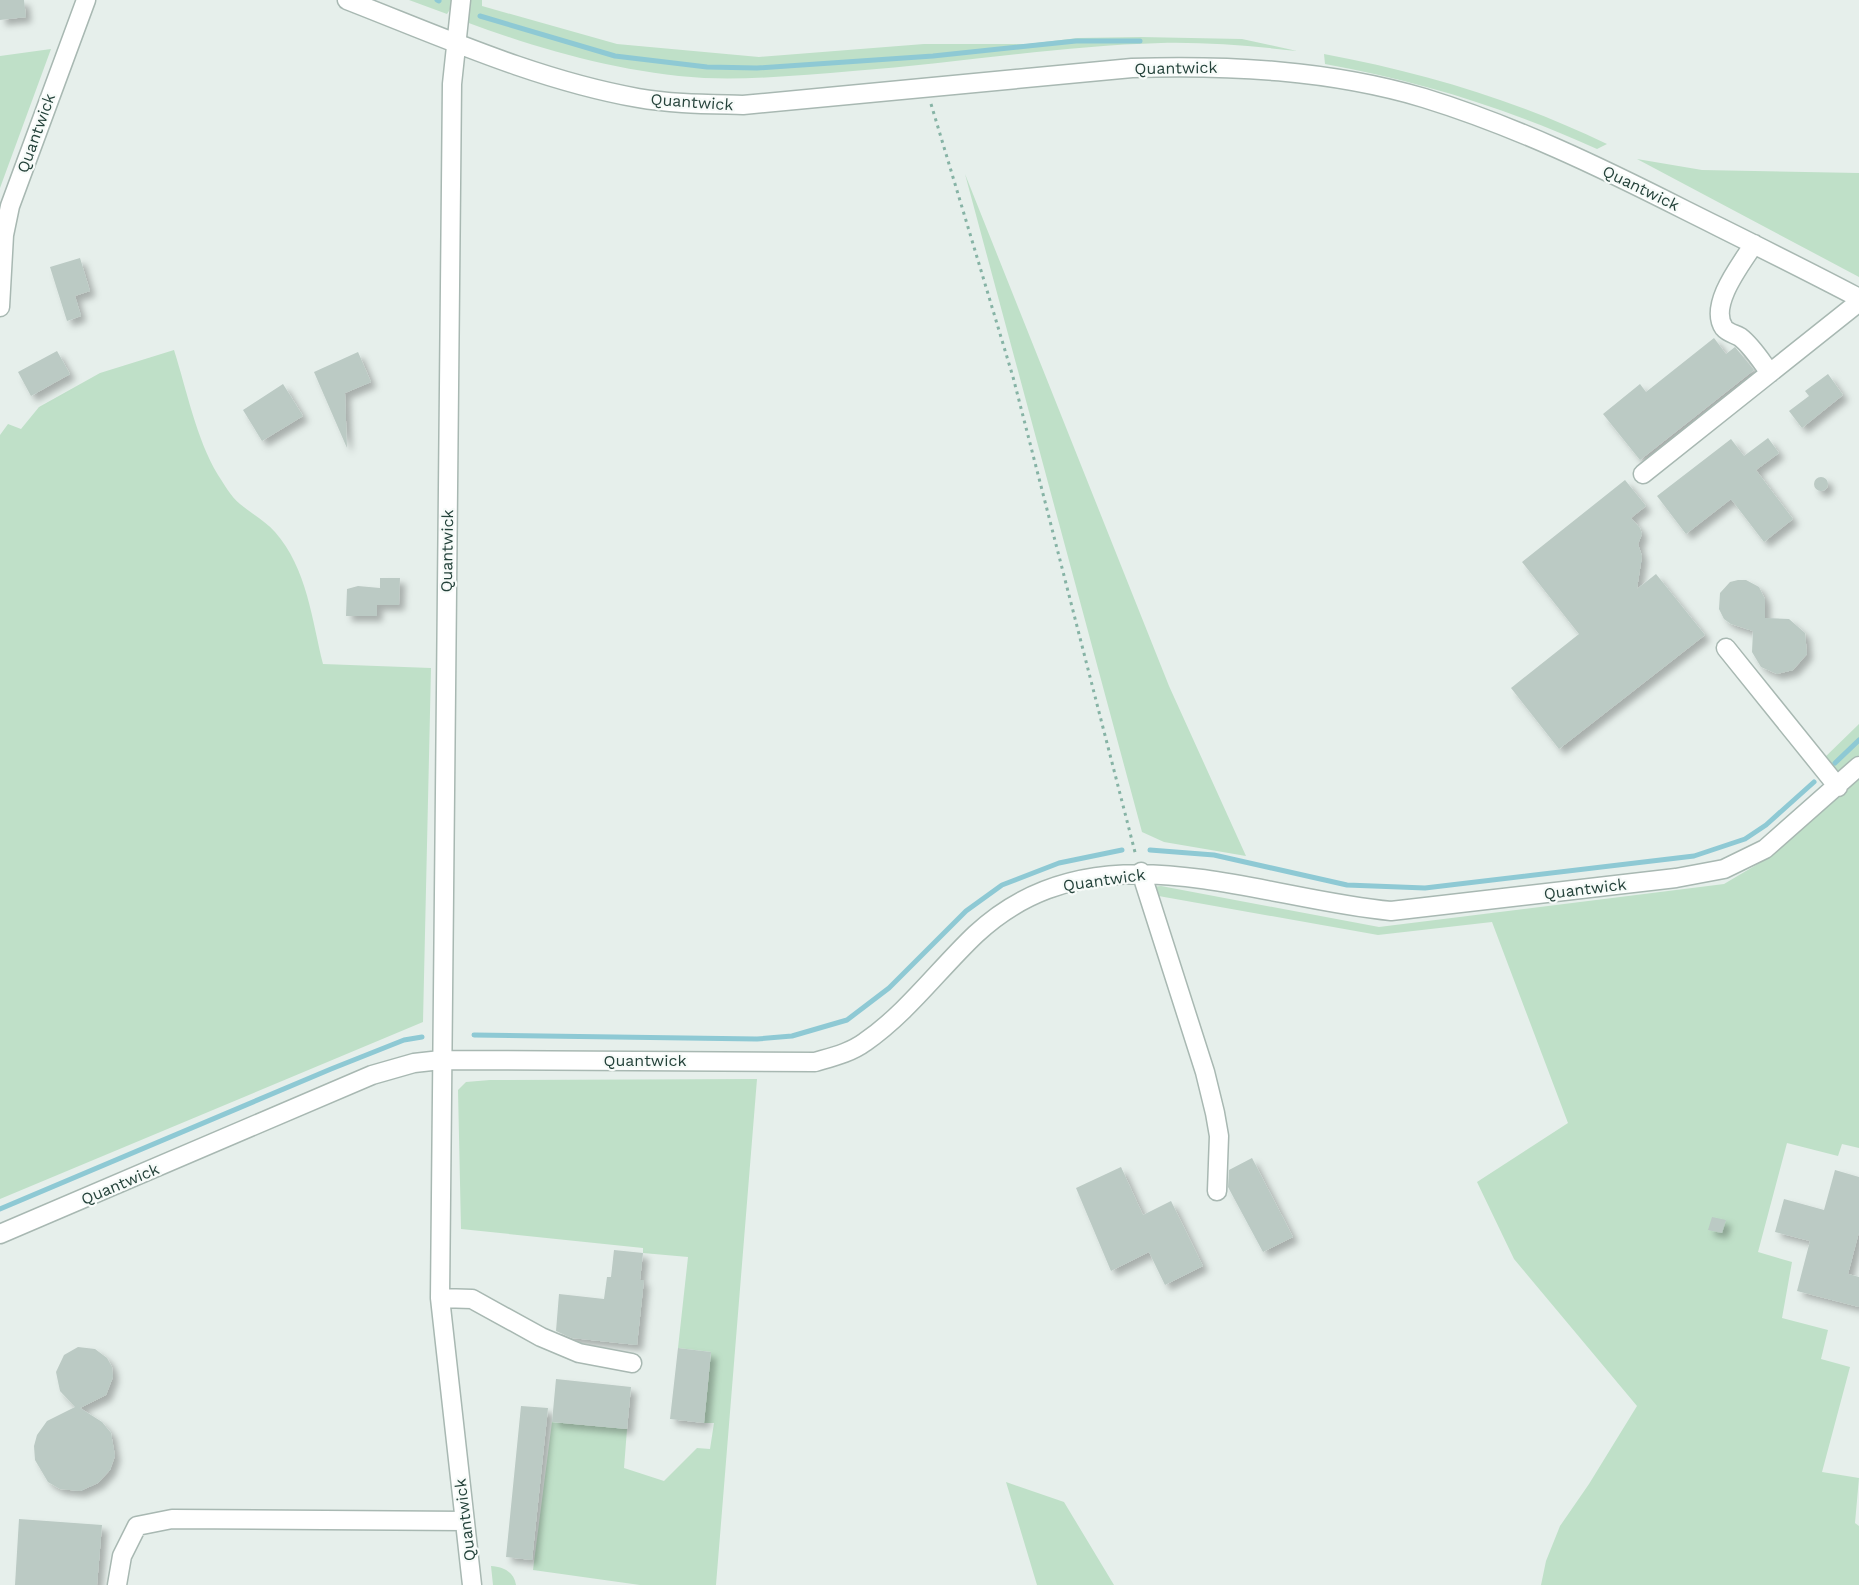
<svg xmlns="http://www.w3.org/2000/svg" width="1859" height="1585" font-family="'Work Sans',sans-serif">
<defs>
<filter id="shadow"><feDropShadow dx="5.5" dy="5.5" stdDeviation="3" flood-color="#0004"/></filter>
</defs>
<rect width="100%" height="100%" fill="#e6efeb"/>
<path fill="#bfe0c8" d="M409,0h47l-9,14z
M465,0h17v6l135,38 142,13 165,-13h103l51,-6 62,-1 102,2 55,12c-45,-5 -91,-9 -136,-8 -103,3 -205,20 -308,28 -49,4 -99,9 -149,7 -82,-5 -162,-28 -238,-56z
M51,49l-51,139v-132z
M1324,54c101,19 191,46 283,90l-10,5c-88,-40 -177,-68 -272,-85z
M1637,159l65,11 157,3v104z
M965,174l204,512 77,170 -82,-14 -22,-10z
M174,350c13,41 22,88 44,125 6,9 13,22 22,29 12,10 25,17 35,28 32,36 37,88 48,132l108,4 -8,354 -423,177v-764l8,-11 13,5 18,-22 61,-34z
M1859,724v31l-17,16 -5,1 -16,-11z
M1859,779v369l-17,-4 -4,12 -51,-13 -29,109 34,10 -10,56 46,12 -7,29 29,8 -28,105 37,6 -4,45 4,3v59h-318l5,-24 14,-35 29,-42 48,-78 -123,-147 -37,-77 91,-59 -76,-201 -114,13 -225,-40 -1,-8 9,-1 218,41 345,-43 49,-29z
M757,1079l-41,506h-76l-107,-15 19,-148 75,7 -3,39 40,13 33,-33 13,1 4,-26h-10l7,-71 -33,-4 10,-91 -45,-4v-5l-182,-19 -3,-139 8,-8 24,-2z
M1006,1482l58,20 50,83h-77z
M491,1566c13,1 23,6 25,19h-23z"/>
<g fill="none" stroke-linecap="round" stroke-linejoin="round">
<path stroke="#8ec9d4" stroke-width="5" d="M437,0l2,1
M480,16l135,40 92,11 50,1 176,-12 143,-15h64
M1835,763l24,-23
M1150,850l64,5 133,30 78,3 269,-32 51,-17 21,-14 48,-43
M474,1035l283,4 35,-3 55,-16 42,-32 77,-77 36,-26 57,-22 63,-13
M0,1209l331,-140 73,-29 18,-3"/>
</g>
<path fill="#bbcac4" filter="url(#shadow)" d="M0,0h24l2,17 -26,3z
M80,258l10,33 -15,5 6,20 -14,5 -17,-54z
M1714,338l12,16 9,-7 19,23 -114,90 -37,-46 37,-30 6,8z
M57,351l13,23 -39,22 -13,-24z
M358,352l13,30 -26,11 2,55 -33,-76z
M1828,374l15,21 -41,33 -13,-17 20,-15 -4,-5z
M283,384l20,32 -41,25 -19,-31z
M1768,438l11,15 -23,17 37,49 -29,23 -33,-43 -45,35 -29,-38 74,-57 13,17z
M1814 484a7 7 0 1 1 14 0a7 7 0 1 1-14 0Z
M1625,480l21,26 -15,12 9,10 2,6 -4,10 4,12 -5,33 19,-15 49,61 -146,114 -48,-61 68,-54 -57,-72z
M380,578h20l-1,27h-22v11h-31l1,-27 11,-3 22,2z
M1738,580h8l13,7 6,12v19l24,1 16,14 2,21 -14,16 -16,4 -16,-7 -9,-15 1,-21 -22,-7 -7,-5 -5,-10 1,-16 10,-11z
M1252,1158l41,79 -30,15 -35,-65 1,-17z
M1121,1167l22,48 28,-14 32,65 -38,19 -16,-33 -38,19 -35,-83z
M1835,1170l24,7v55l-11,42 11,3v30l-62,-16 13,-50 -35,-9 9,-33 40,11z
M1712,1217l14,3 -4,13 -14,-3z
M614,1250l29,3 -3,27h4l-7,65 -65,-7 -16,-7 3,-37 45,5 3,-22h4z
M78,1347l17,2 12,9 5,9 1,10 -7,18 -26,13 22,14 9,11 4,23 -5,14 -12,13 -18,8 -20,-2 -12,-7 -13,-22 -1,-14 3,-11 10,-14 28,-14 -15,-16 -4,-19 8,-17z
M678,1348l33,4 -7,71 -34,-4z
M556,1379l75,8 -4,42 -75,-7z
M521,1406l27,2 -16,152 -26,-3z
M19,1519l83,6 -5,60h-82z"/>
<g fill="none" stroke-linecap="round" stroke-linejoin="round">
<g stroke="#a8b8b2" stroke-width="21">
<path id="minor" d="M347,0c95,37 190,80 291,98 34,6 70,6 105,7l389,-37c97,-3 198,2 292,30 91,28 176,69 261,112 58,29 117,58 174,88
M461,0l-9,84 -12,1214 32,287
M1754,244c-12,19 -46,61 -30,84 4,5 11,6 16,9 12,9 21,24 30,36
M0,307l4,-72 6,-29 76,-206
M1643,474l216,-172
M1726,648l112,139
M1141,872l64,200 10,41 4,23 -2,55
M0,1234l372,-159 42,-12 27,-3 374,2c17,-5 35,-9 50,-20 42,-29 74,-73 111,-108 119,-111 276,-36 415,-23l285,-33 48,-9 41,-20 94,-83
M440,1298l32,1 69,38 38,16 53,10
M117,1585l5,-29 15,-30 35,-7 293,2"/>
</g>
<path stroke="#86b3a5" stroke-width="3" stroke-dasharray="3 4.5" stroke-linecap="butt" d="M931,104l82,273 123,479"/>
<use href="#minor" stroke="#fff" stroke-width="18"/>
</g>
<g text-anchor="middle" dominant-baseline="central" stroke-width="4.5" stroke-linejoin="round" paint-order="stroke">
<g font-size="16" fill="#24423a" stroke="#f7fbf9">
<text transform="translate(1176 68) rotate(-1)">Quantwick</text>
<text transform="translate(692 102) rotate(4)">Quantwick</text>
<text transform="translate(36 133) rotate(-70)">Quantwick</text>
<text transform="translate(1641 188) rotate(26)">Quantwick</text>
<text transform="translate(447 551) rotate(-89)">Quantwick</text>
<text transform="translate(1104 880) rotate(-8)">Quantwick</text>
<text transform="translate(1585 889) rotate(-7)">Quantwick</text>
<text x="645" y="1060">Quantwick</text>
<text transform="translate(120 1184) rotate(-23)">Quantwick</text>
<text transform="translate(465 1520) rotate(-97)">Quantwick</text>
</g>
</g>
</svg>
